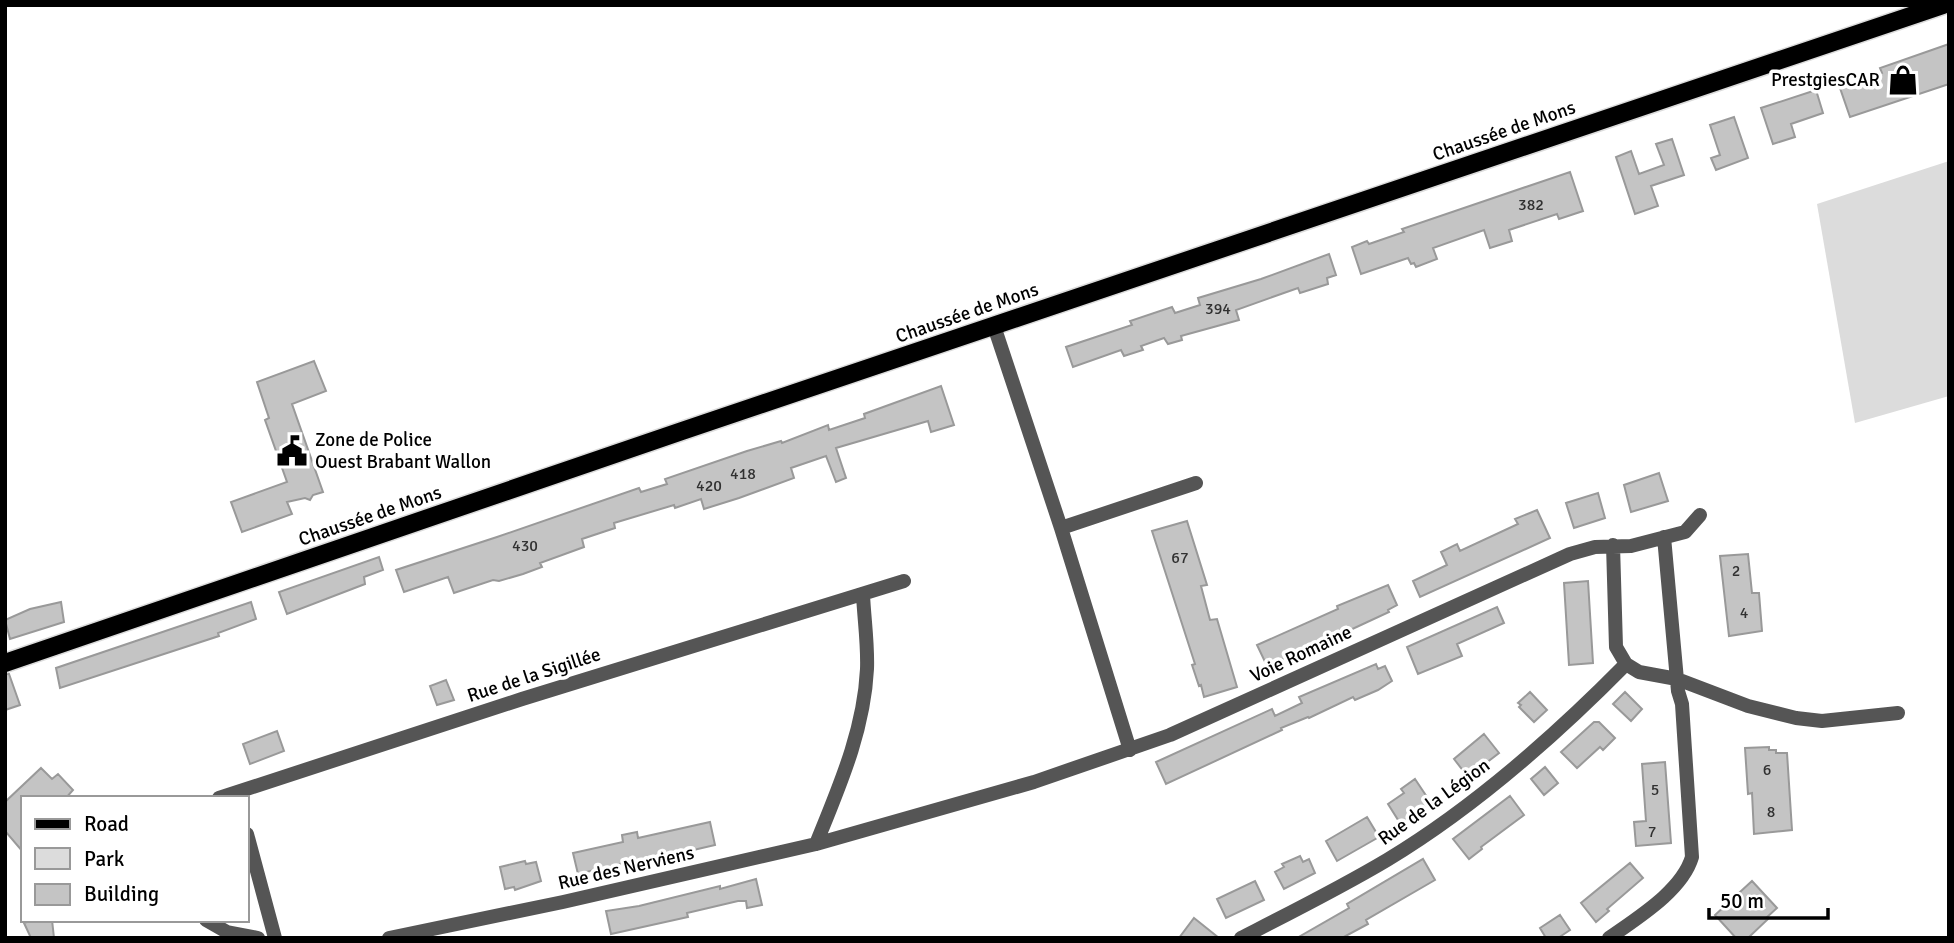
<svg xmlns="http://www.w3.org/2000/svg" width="1954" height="943" font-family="Signika,sans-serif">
<rect width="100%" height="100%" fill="#fff"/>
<path fill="#dcdcdc" d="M1949,161v235l-94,27 -38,-219z"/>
<path fill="#c4c4c4" stroke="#999" stroke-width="2" d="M1949,44v40l-99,33 -10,-29 42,-15 -2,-5z
M1816,90l7,23 -32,11 4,13 -22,7 -12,-36z
M1734,117l14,41 -32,12 -5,-12 9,-3 -10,-30z
M1672,139l12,36 -33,11 7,20 -23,8 -19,-57 15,-6 8,23 25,-9 -8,-21z
M1570,172l13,39 -24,8 -2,-5 -48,16 3,11 -22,7 -6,-18 -51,18 4,11 -21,8 -2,-4 -3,1 -3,-6 -47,16 -9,-27 15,-6 2,3 35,-12 -2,-3z
M1329,254l7,21 -9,3 1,6 -28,9 -2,-5 -62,22 3,10 -58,16 1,4 -14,4 -4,-6 -23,8 2,4 -19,6 -3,-6 -48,17 -7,-20 66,-22 -2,-4 42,-14 3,6 25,-8 -2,-7 63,-19z
M314,361l12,30 -34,13 31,88 -10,3 -3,5 -5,-2 -18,4 5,12 -50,18 -11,-30 56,-20 -22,-62 4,-2 -12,-36z
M941,386l13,39 -23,7 -3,-11 -92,27 10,30 -10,4 -10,-26 -35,12 3,10 -55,20 -35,11 -3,-10 -26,9 -1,-3 -60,18 1,5 -33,11 2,8 -44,16 2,4 -19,7 -24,7 -6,-1 -39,13 -6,-16 -44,15 -8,-22 101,-33 142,-49 2,4 26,-8 -2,-5 82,-28 34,-10 1,2 46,-18 1,5 36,-12 -1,-4z
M1659,473l9,28 -37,11 -7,-27z
M1598,493l7,25 -31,10 -8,-25z
M1537,510l13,28 -130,59 -7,-16 34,-16 -6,-13 16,-8 3,7 58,-27 -3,-5z
M1187,521l20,64 -6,1 9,34 7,-1 20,68 -33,10 -3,-12 -2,1 -7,-21 3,-1 -43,-133z
M1748,554l4,39h7l3,38 -33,5 -9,-80z
M379,557l4,13 -19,7 1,7 -78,30 -8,-22z
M1588,581l5,82 -24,2 -5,-82z
M1388,585l9,20 -9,5 1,2 -41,19 -1,-4 -22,11 1,2 -59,26 -10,-21 81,-36 -1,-3z
M61,602l3,20 -54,17 -5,-19 25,-11z
M251,602l5,17 -38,14 1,3 -159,52 -4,-20z
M1497,607l7,16 -47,21 5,12 -44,18 -11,-27z
M1376,664l2,5 7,-3 7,15 -14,9 -23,10 -2,-3 -44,21 -1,-1 -27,11 1,2 -116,54 -10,-22 116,-53 3,7 27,-13 -3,-6z
M5,674h4l11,31 -15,5z
M446,680l8,20 -17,5 -7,-19z
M1530,692l17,18 -13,12 -15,-15 2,-2 -3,-2z
M1625,692l17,17 -11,12 -18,-17z
M1594,722h5l16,16 -12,12 -3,-3 -23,21 -16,-16z
M277,731l7,20 -34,13 -7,-20z
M1484,734l15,19 -31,24 -14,-18z
M1769,747v3h7v3h11l5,77 -38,4 -2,-41 -4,1 -3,-46z
M1665,762l6,81 -35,3 -2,-24 12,-1 -4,-57z
M1545,767l13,16 -14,12 -13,-16z
M41,768l11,11 6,-5 15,16 -7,8h-43v54l-18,-21v-29z
M1415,779l16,24 -31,20 -12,-19 16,-11 -3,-4z
M1510,796l14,19 -43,32 1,2 -13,10 -16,-20z
M1367,817l12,20 -42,24 -11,-20z
M710,822l5,23 -86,20 -1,-3 -50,12 -5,-21 50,-11 -1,-7 15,-3 1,6z
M1300,856l3,6 6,-3 6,14 -31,16 -9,-17 9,-5 -2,-3z
M1423,859l12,21 -69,40 2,4 -26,14h-45l52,-30 -2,-4z
M525,861l1,3 10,-2 5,19 -26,9 -1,-3 -9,2 -5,-22z
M1630,863l13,15 -36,31 2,2 -13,11 -15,-19z
M756,879l6,26 -15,3 -1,-7h-8l-51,12 1,4 -77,17 -5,-23 33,-5 81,-20v3z
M1255,881l9,19 -38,18 -9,-19z
M1752,881l25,27 -11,10 2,1 -20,19h-12l-21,-23z
M1560,915l10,15 -12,8h-12l-6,-10z
M1194,918l25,20h-40z
M33,920h19l2,18h-23l-7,-15z"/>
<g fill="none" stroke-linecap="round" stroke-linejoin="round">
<g stroke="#dbdbdb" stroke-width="21">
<path id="primary" d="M5,663l677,-232 1261,-426"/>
</g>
<path stroke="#555" stroke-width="14" d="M994,326l67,202 69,222
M1061,528l135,-45
M1626,664l13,8 38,7 71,27 48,12 26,3 76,-8
M219,798l303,-99 382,-118
M247,834l28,104
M816,844c23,-57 48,-113 51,-175 1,-25 -3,-51 -4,-75
M206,920l21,12 31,6
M389,938l174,-36 253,-58 218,-62 136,-47 400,-181 25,-7 36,-1 54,-14 15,-17
M1241,938c49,-25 99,-50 146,-78 88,-53 167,-123 239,-196l-10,-17 -3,-102
M1609,938c28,-20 73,-47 83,-81l-10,-153 -4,-13 -14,-154"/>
<use href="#primary" stroke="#000" stroke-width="18"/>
</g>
<defs>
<g id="shop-bare" transform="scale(2.415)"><path d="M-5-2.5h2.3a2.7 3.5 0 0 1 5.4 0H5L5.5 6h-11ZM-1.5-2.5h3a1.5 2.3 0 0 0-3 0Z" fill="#000" stroke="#fff" stroke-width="2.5" paint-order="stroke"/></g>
<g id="civic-bare" transform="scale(2.415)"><path d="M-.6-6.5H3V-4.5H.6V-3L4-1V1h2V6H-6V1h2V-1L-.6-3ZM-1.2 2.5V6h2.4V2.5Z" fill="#000" stroke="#fff" stroke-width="2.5" paint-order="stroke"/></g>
</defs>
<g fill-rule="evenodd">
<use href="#shop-bare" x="1903" y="80"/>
<use href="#civic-bare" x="292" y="451"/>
</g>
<g text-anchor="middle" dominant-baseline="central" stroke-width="7" stroke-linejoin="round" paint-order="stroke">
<g font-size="16" fill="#313131">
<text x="1531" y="205">382</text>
<text x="1218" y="309">394</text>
<text x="743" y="474">418</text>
<text x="709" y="486">420</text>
<text x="525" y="546">430</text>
<text x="1180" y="558">67</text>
<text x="1736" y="571">2</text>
<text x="1744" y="613">4</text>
<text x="1767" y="770">6</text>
<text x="1655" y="790">5</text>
<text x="1771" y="812">8</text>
<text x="1652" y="832">7</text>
</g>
<g font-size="19" fill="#000" stroke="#fff" text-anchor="end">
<text x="1880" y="80">PrestgiesCAR</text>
<text x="315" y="440" text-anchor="start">Zone de Police<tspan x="315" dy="22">Ouest Brabant Wallon</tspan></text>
</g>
<g font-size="19" fill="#000" stroke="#fff">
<text transform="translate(1504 131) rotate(-19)">Chaussée de Mons</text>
<text transform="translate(967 313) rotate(-19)">Chaussée de Mons</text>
<text transform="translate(370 516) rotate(-19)">Chaussée de Mons</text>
<text transform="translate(1301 654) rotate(-25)">Voie Romaine</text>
<text transform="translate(534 675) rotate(-18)">Rue de la Sigillée</text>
<text transform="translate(1434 802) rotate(-36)">Rue de la Légion</text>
<text transform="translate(626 868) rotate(-13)">Rue des Nerviens</text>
</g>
</g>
<rect width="1954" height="943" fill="none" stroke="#000000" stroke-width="14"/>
<rect x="21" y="796" width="228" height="126" fill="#ffffff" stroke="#999999" stroke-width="2"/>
<rect x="35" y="819" width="35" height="10" fill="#000000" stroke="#999999" stroke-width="2"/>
<text x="84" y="831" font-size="21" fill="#000000">Road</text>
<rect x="35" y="848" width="35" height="21" fill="#dcdcdc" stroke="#999999" stroke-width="2"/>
<text x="84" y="866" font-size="21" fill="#000000">Park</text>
<rect x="35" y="884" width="35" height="21" fill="#c4c4c4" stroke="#999999" stroke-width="2"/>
<text x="84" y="901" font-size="21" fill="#000000">Building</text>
<path d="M1709 908v10h119v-10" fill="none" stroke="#000000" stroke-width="3.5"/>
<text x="1720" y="908" font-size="21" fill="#000000" stroke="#ffffff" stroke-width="5" paint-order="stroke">50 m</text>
</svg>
